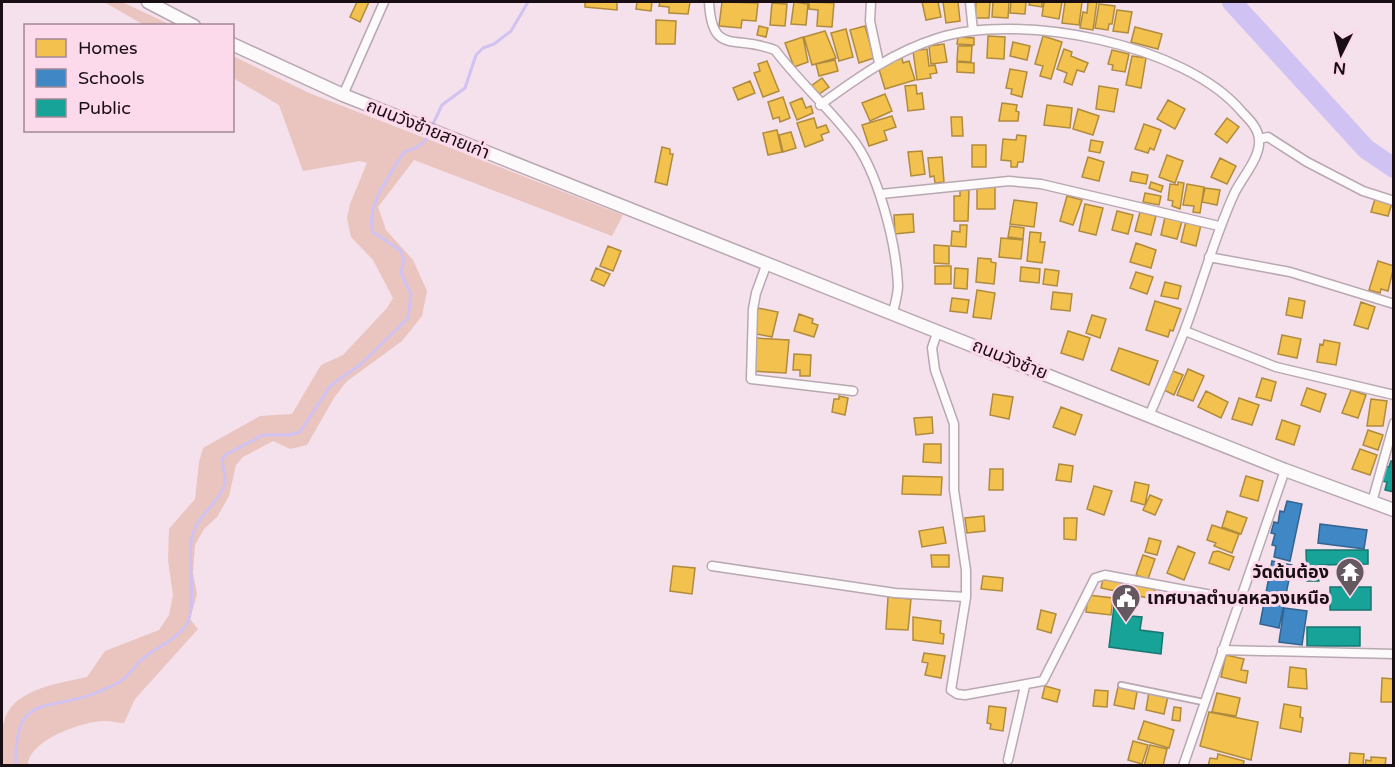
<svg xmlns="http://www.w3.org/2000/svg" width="1395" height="767" font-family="'Varela Round','Noto Sans Thai',sans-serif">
<rect width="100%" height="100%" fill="#f4e1eb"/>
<path fill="#eac4bf" d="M104,2h18l49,23h-27z
M233,56l76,37 314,122 -11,21 -198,-76 -36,47 8,23 27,30 14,31 -5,25 -20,25 -56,41 -12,16 -27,47 -17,4 -17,-8 -30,16 -7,8 -7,31 -12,21 -13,12 -9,16 -2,28 4,21 -7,25 8,10 -63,70 -11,24c-6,0 -13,-2 -19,-2 -22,0 -76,19 -77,44h-26c-1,-15 -2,-32 3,-47 11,-30 56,-35 82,-41l18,-26 54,-21 10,-15 4,-20 -5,-35 1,-31 26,-30 4,-37 4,-14 57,-32 32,-2 29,-49 22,-10 44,-47 6,-10 -20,-38 -22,-23 -4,-19 3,-14 17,-41 -7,-2 -57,10 -24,-66 -46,-27z"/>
<path fill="#f2c14e" stroke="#b18b3d" stroke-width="1.5" d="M357,2h12l-9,20 -10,-5z
M585,2h32v8l-32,-3z
M637,2h15l-1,9 -15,-2z
M660,2h30l-2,12 -19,-1v-6l-10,-1z
M722,2l36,1 -2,18 -14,-1 -1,8 -22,-2z
M794,2l14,2 -2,21 -15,-1z
M809,2l25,1 -2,24 -15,-1 1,-16 -9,-1z
M922,2h16l3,15 -15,3z
M943,2h15l2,19 -14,2z
M976,2h14l-1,16h-14z
M993,2h16l-1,16 -16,-1z
M1011,2h15l-1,12 -15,-1z
M1030,2h12v5l-13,-2z
M1044,2h18l-3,17 -17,-3z
M1065,2h17l-3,23 -17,-2z
M1088,2h9l-4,28 -13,-2 3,-16 4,1z
M772,3l15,1 -2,22 -15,-1z
M1099,4l16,2 -3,18h-3l-1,6 -13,-2z
M1117,10l15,2 -4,21 -15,-2z
M656,20l20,1 -1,23h-19z
M759,26l9,2 -2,9 -9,-2z
M865,26l9,32 -15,5 -9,-33z
M1135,27l27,7 -4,15 -27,-7z
M846,29l7,28 -14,4 -8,-28z
M825,31l11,27 -24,7 -8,-28z
M988,36l17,1 -1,22 -17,-1z
M1043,36l19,6 -11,37 -11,-3 3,-10 -8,-2z
M803,37l5,25 -14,5 -9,-24z
M958,37l16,1v7l-17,-1z
M1013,42l17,4 -3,14 -17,-4z
M944,44l3,18 -16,2 -2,-18z
M958,46h14l-1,16 -14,-1z
M927,49l2,17 6,-1 2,8 -7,1 1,4 -14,2 -4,-29z
M1064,49l8,3 -1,4 17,7 -4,9 -7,-2 -5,15 -8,-3 3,-9 -10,-4z
M1112,50l17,4 -4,18 -13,-2 1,-5 -5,-1z
M1132,56l14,2 -5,30 -15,-3z
M902,58l1,5 6,-2 6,19 -30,9 -7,-23z
M835,60l3,11 -19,5 -3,-12z
M767,61l12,30 -16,6 -9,-24 6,-2 -2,-7z
M957,62l17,1v10l-17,-1z
M1010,69l17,3 -5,25 -11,-3 1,-5 -6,-1z
M822,78l7,9 -11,8 -7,-9z
M750,81l5,12 -17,7 -5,-12z
M916,85l1,9 5,-1 2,16 -16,2 -3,-25z
M1099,86l19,3 -4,23 -18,-3z
M885,94l7,17 -22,10 -8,-18z
M783,97l7,21 -10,4 -1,-5 -6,2 -5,-17z
M802,98l4,10 5,-2 2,7 -16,7 -7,-17z
M1168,100l17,9 -10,20 -18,-10z
M1002,103l15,2 -1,6 3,1 -1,9h-19z
M1047,105l25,3 -2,20 -26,-3z
M1078,109l21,7 -6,19 -20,-6z
M892,116l4,11 -12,4 3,9 -18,6 -7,-21z
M951,117h11l1,19h-11z
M814,118l3,10 9,-3 3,7 -8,3 2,5 -18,7 -8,-24z
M1227,118l12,9 -12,16 -12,-9z
M1144,124l17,6 -7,20 -4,-2 -2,5 -13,-4z
M777,130l5,22 -14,3 -5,-22z
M791,132l5,16 -13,4 -4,-17z
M1017,135l9,1 -3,26h-5l-1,5h-6v-6l-10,-1 2,-21 13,1z
M1091,140l12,2 -3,11 -11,-2z
M972,145h14v22h-14z
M662,147l8,2v5h3l-6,31 -12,-3z
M922,151l3,23 -14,2 -3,-24z
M1167,155l16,6 -8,22 -16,-6z
M942,157l2,25 -9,1 -1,-7 -4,1 -2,-19z
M1088,157l16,5 -5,19 -17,-4z
M1220,158l16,8 -9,18 -16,-7z
M1132,172l16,3 -2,9 -16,-3z
M1151,182l12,4 -2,6 -12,-4z
M1178,182l6,1 -4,26 -8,-3 1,-5 -5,-1 2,-16 8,1z
M1187,184l17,3 -4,26 -7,-1 1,-6 -11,-1z
M995,186v23h-18v-22z
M1205,188l15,2 -3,15 -15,-3z
M960,190h9l-1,31h-14v-25h6z
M1145,193l16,3 -2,9 -16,-3z
M1067,196l15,4 -9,25 -13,-4z
M1375,199l17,4 -4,13 -17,-4z
M1014,200l23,3 -3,24 -24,-3z
M1085,204l18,4 -7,27 -17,-4z
M1117,211l16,4 -5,19 -16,-4z
M1140,212l16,4 -5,19 -16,-4z
M913,214l1,18 -19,2 -1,-19z
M1165,217l17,4 -5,18 -16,-4z
M1186,221l15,4 -5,21 -15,-4z
M960,225h7l-1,22 -15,-1 1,-15 8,1z
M1010,226l14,2 -1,11 -15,-2z
M1030,232l11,1 -1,9h5l-3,21 -15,-2z
M1001,238l22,2 -2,19 -22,-2z
M1136,243l20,7 -5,18 -21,-6z
M934,245l15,1v18l-15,-1z
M608,246l13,5 -8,20 -13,-5z
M978,258l13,1v3l5,1 -2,21 -18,-2z
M1378,261l16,5 -6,25 -7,-2 -1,4 -11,-3z
M935,266h16v18h-16z
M1021,267l19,2 -1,14 -19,-2z
M596,268l14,6 -6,12 -13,-6z
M955,268l13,1 -1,20 -13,-1z
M1045,269l14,2 -2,15 -14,-2z
M1136,272l17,5 -6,17 -17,-6z
M1165,282l16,4 -3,13 -17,-3z
M977,290l18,3 -4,26 -18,-2z
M1053,292l19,2 -2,17 -19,-2z
M952,298l17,2 -2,13 -17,-2z
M1289,298l16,3 -3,17 -16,-3z
M1155,301l26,8 -8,22 -3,-1 -2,7 -22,-7z
M1361,302l14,5 -7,22 -14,-4z
M758,308l20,4 -6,25 -20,-4z
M799,314l14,5 -1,4 6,2 -4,12 -20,-6z
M1092,315l14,4 -6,19 -14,-5z
M1068,331l22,7 -7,22 -22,-7z
M1282,335l19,4 -4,19 -19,-4z
M754,338l35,2 -3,33 -35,-2z
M1324,340l16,3 -4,22 -19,-3 3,-18 3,1z
M1119,348l39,13 -9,24 -38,-15z
M794,354l17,1 -1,21h-10v-6h-7z
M1188,369l16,7 -11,25 -16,-6z
M1173,371l10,4 -9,20 -12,-6z
M1262,378l14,4 -5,19 -15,-4z
M1307,388l19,6 -6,18 -19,-7z
M1351,390l15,5 -8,23 -16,-5z
M1206,391l22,11 -7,16 -23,-11z
M993,394l20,3 -4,22 -19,-4z
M839,396l9,2 -3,17 -13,-3 2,-13h5z
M1239,398l20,7 -7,20 -20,-6z
M1371,399l16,2 -4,25h-16z
M1061,407l21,8 -7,20 -22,-8z
M932,417l1,16 -17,2 -2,-17z
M1282,420l18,6 -6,19 -18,-6z
M1368,430l15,5 -5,15 -15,-5z
M924,444h17v19l-18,-1z
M1360,449l17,6 -7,20 -18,-6z
M1059,464l14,2 -2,16 -15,-2z
M990,469h13v21h-14z
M903,476l39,1 -1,18 -39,-1z
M1246,476l17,5 -5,20 -18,-5z
M1135,482l14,3 -4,20 -14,-4z
M1094,486l18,5 -8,24 -17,-6z
M1150,495l12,5 -7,15 -12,-5z
M1227,511l20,7 -6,16 -19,-7z
M984,516l1,15 -18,2 -2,-15z
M1064,518h13l-1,22 -12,-1z
M1212,525l27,9 -7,19 -18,-7 2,-3 -9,-3z
M943,527l3,16 -24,4 -3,-16z
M1149,538l12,3 -4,14 -12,-3z
M1178,546l17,7 -11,27 -17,-7z
M1218,551l16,6 -5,13 -20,-7 4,-11z
M931,555h18v12h-17z
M1143,555l12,4 -7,20 -12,-4z
M673,566l22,2 -3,26 -22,-3z
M983,576l20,2 -1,13 -21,-2z
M1103,579l52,10 -2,10 -52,-11z
M1088,595l25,3 -2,17 -25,-3z
M888,597l23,2 -3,31 -22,-1z
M1041,610l15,4 -5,19 -14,-4z
M913,617l28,4 -1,12 4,1 -1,10 -30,-4z
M924,653l21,3 -4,22 -16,-3 3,-12 -6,-1z
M1226,655l18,4 -3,11 7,1 -2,12 -25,-6z
M1290,667l16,2 1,20 -19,-2z
M1382,678l12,1v23h-13z
M1045,686l15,4 -3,12 -15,-4z
M1118,687l19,5 -3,17 -20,-4z
M1095,690l13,1 -1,16 -14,-1z
M1149,692l19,4 -4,18 -18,-4z
M1217,693l23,5 -4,18 -24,-4z
M1284,704l17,3 -1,10 3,1 -2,14 -21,-4z
M989,706l17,2 -3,23 -13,-2 1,-5 -4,-1z
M1174,707l7,1 -1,13 -8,-1z
M1209,712l49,10 -7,38 -51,-14z
M1144,721l30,9 -5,18 -31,-9z
M1133,741l15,4 -6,19 -14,-4z
M1150,745l17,4 -4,17h-19z
M1350,753l14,1 -1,12h-14z
M1218,754l26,7 -1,5h-35l2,-8 7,1z
M1371,757l15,1 -1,8h-20l1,-6 5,1z"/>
<path fill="#3f88c5" stroke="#346390" stroke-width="1.5" d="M1287,501l15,3 -12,57 -16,-4 2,-11 -4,-1 3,-11 -4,-1 3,-11 4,1 2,-12 4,1z
M1320,524l47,6 -3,19 -46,-6z
M1272,561l20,4 -13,63 -19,-4z
M1284,608l23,3 -5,34 -23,-3z"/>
<path fill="#17a398" stroke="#187671" stroke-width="1.5" d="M1391,461l3,1v30l-9,-2 2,-8 -7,-1 4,-15 5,1z
M1306,550h62v14l-49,1v16h-12z
M1330,587h41v23h-41z
M1115,598l18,2 -2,16 11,1 -2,13 23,3 -2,21 -52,-7z
M1307,627h53v19h-53z"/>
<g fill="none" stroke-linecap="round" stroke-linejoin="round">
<path stroke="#d0c2f2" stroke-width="3" d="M432,126l10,-21 23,-17 11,-33 7,-7 11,-4 17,-13 17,-29
M16,766c-3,-77 35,-53 82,-74 9,-4 21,-8 28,-15 7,-6 11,-15 19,-20 13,-10 29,-16 40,-30 14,-20 1,-65 7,-90 5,-23 30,-36 33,-54 1,-7 -2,-15 -3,-23l3,-5 38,-20h26l11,-3 30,-46 31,-22 47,-46 3,-24 -10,-21 3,-13 -3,-9 -28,-19c-8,-27 18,-58 31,-80 13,-4 20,-7 26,-20"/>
<path stroke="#d0c2f2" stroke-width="20" d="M1232,2l134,147 28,19"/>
<g stroke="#b8a8b0" stroke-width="8">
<path id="service" d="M1121,685l82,17"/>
</g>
<g stroke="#b8a8b0" stroke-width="11">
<path id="minor" d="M709,2c3,55 26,32 66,48 24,32 53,57 76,87 27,33 45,106 47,148 0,9 -3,19 -5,27
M871,2l-1,19 9,42
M970,2l3,29
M343,95l41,-93
M820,105c37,-27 73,-53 118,-67 82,-26 248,6 304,74 7,7 16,16 17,27 2,18 -16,37 -24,53 -21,45 -33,93 -51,140 -11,28 -23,56 -35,84
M1259,139l9,-2 39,25 56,29 31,10
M881,194l128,-13 32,3 178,42
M1209,257l81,15 104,32
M767,263l-11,30 -3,16 -2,70 102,12
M938,330l-6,18 3,22 19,54v66l12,80v27l-15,93 6,4 8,1 78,-14 52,-103 10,-3 133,25
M1185,331l91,36 118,28
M1372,502l22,-79
M712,566l183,27 71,4
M1222,650l172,4
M1008,760l17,-74
M1183,766l102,-296"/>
</g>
<g stroke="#b8a8b0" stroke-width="15">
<path id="secondary" d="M148,2l46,24
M232,44l111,51 942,375 109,40"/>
</g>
<use href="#service" stroke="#fdfafc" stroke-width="4.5"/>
<use href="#minor" stroke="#fdfafc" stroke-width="8"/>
<use href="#secondary" stroke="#fdfafc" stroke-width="12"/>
</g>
<defs>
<g id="temple-pin" transform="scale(1.5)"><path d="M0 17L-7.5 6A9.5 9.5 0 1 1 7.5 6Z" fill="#665860" stroke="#fcd9eb"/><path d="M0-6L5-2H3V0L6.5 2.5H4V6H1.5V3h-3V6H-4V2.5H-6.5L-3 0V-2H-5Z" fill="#fff"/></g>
<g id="civic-pin" transform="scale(1.5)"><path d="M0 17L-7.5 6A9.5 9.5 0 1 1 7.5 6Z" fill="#665860" stroke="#fcd9eb"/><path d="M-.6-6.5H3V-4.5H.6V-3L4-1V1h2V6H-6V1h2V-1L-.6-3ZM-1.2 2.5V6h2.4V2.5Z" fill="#fff"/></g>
</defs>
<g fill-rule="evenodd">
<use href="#temple-pin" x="1350" y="572"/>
<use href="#civic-pin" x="1126" y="598"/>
</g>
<g text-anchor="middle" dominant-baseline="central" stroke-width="6" stroke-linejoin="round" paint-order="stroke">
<g font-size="18" fill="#1a0e15" stroke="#fcd9eb">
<text transform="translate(428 129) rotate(22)">ถนนวังซ้ายสายเก่า</text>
<text transform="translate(1010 359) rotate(22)">ถนนวังซ้าย</text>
</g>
<g font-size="18" font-weight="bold" fill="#1a0e15" stroke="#fcd9eb" text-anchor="end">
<text x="1329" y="572">วัดต้นต้อง</text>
<text x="1147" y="598" text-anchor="start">เทศบาลตำบลหลวงเหนือ</text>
</g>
</g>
<rect width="1395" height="767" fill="none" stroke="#1a0e15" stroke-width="6"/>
<rect x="24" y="24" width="210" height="108" fill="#fcd9eb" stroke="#a28895" stroke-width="1.5"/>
<rect x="36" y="39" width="30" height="18" fill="#f2c14e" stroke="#a28895" stroke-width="1.5"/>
<text x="78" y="54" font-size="18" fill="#1a0e15">Homes</text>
<rect x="36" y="69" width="30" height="18" fill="#3f88c5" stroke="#a28895" stroke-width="1.5"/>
<text x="78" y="84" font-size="18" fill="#1a0e15">Schools</text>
<rect x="36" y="99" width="30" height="18" fill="#17a398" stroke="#a28895" stroke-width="1.5"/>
<text x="78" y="114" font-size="18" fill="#1a0e15">Public</text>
<g transform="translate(1341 54) rotate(186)" stroke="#fcd9eb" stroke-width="4.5" paint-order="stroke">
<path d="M0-4.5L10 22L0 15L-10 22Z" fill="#1a0e15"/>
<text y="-9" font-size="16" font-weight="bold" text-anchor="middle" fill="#1a0e15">N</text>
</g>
</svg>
